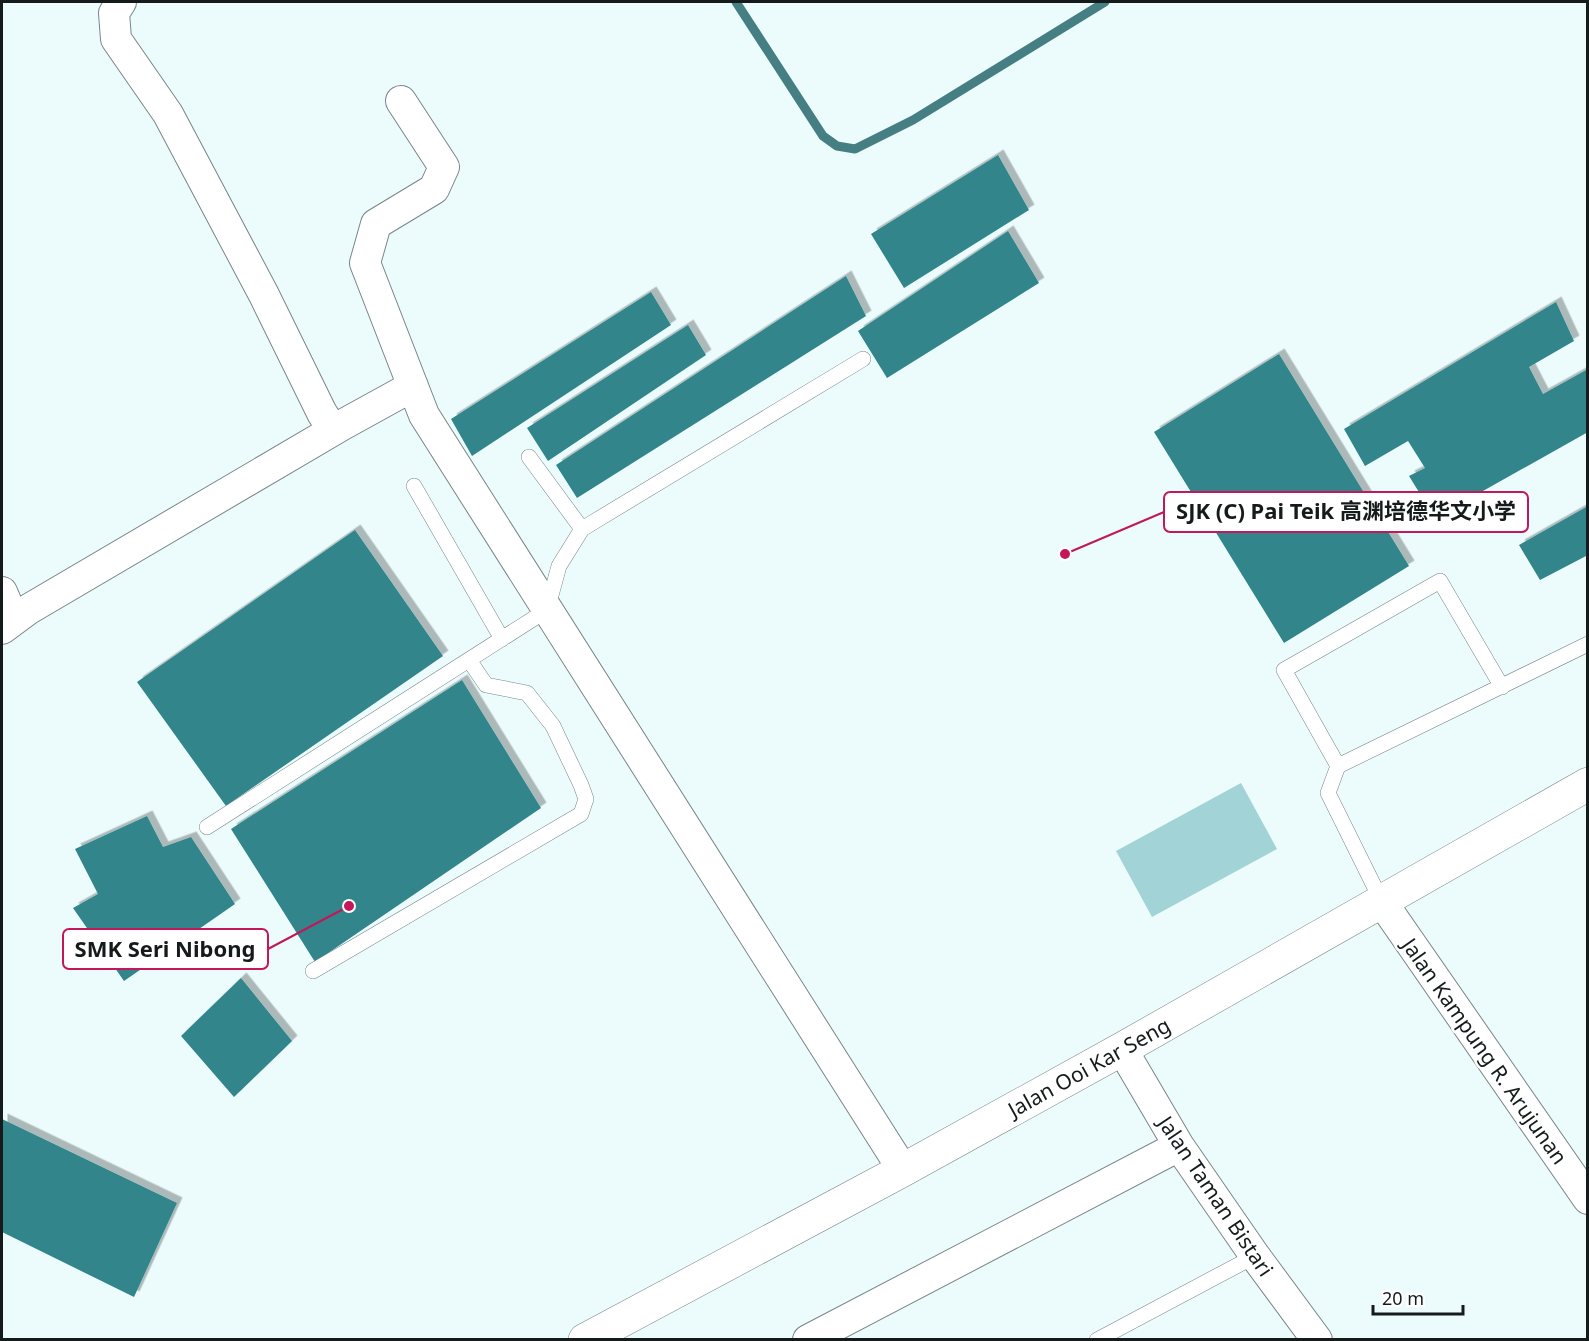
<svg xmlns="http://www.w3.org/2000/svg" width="1589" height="1341" font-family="'Noto Sans','Noto Sans SC',sans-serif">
<defs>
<filter id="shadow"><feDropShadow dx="5.5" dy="-5.5" stdDeviation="0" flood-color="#0004"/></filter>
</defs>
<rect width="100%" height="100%" fill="#ecfcfc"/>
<path fill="#a2d3d6" d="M1241,783l36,66 -125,68 -36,-66z"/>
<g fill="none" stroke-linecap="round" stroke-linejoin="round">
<path stroke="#457f83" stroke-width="9" d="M736,2l87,134 14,10 18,3 58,-29 192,-118"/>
</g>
<path fill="#30858a" filter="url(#shadow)" d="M998,155l31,55 -125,78 -33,-54z
M1008,231l31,52 -152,95 -29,-47z
M846,276l20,40 -289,182 -21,-33z
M651,292l20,33 -199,131 -21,-37z
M1556,302l18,39 -45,26 14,27 45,-25v63l-153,86 -26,-42 16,-8 -17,-27 -43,25 -21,-37z
M688,325l18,30 -158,106 -21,-33z
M1279,354l130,212 -125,77 -130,-211z
M1588,506v49l-48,25 -21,-35z
M355,530l88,126 -217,150 -89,-124z
M462,680l79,128 -226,154 -84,-133z
M147,816l16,31 28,-10 44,67 -111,77 -51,-73 25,-14 -23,-45z
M241,978l51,63 -58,56 -53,-61z
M2,1119l175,84 -43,94 -132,-65z"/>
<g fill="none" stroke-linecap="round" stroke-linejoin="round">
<g stroke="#788687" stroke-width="16">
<path id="service" d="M529,457l53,72
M414,486l88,153
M1338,766l-54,-96 156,-89 62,106
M207,827l340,-217 12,-44 23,-37 281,-170
M1382,902l-54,-109 10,-27 250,-122
M313,971l268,-157 5,-15 -5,-14 -28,-59 -26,-33 -41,-8 -17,-25
M1097,1340l158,-84"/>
</g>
<g stroke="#788687" stroke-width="32">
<path id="minor" d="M121,2l-7,11 2,26 52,75 96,181 58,118 11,17
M401,101l43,66 -10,22 -58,35 -11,39 59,152 479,755
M2,592l12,28
M2,629l27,-20 315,-185 69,-38
M1382,902l206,297
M1122,1049l57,97 76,110 62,84
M808,1340l371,-194"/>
</g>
<g stroke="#788687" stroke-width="34">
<path id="secondary" d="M585,1340l318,-170 219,-121 466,-265"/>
</g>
<use href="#service" stroke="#fff" stroke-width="15"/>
<use href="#minor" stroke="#fff" stroke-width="30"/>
<use href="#secondary" stroke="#fff" stroke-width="33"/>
</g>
<g text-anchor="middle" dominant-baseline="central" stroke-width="5" stroke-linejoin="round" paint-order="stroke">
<g font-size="21" fill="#151b1b" stroke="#fff">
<text transform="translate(1485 1051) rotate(55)">Jalan Kampung R. Arujunan</text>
<text transform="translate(1089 1067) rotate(-29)">Jalan Ooi Kar Seng</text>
<text transform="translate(1216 1196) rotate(56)">Jalan Taman Bistari</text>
</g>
</g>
<path fill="none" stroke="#c2185b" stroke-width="2" d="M1065 554L1164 512M349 906L268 949"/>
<g fill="#c2185b" stroke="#fff" stroke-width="2">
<circle cx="1065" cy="554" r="6"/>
<circle cx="349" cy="906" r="6"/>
</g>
<g fill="#fff" stroke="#c2185b" stroke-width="2">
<rect x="1164" y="492" width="364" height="40" rx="6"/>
<rect x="63" y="929" width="205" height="40" rx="6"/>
</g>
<g font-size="22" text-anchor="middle" font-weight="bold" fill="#151b1b">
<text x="1346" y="519">SJK (C) Pai Teik 高渊培德华文小学</text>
<text x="165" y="957">SMK Seri Nibong</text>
</g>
<rect width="1589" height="1341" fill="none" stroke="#151b1b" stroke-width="6"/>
<path d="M1373 1305v9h90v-9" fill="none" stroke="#151b1b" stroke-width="3"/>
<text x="1382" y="1305" font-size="18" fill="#151b1b" stroke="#ffffff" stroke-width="4.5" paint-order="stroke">20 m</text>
</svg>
